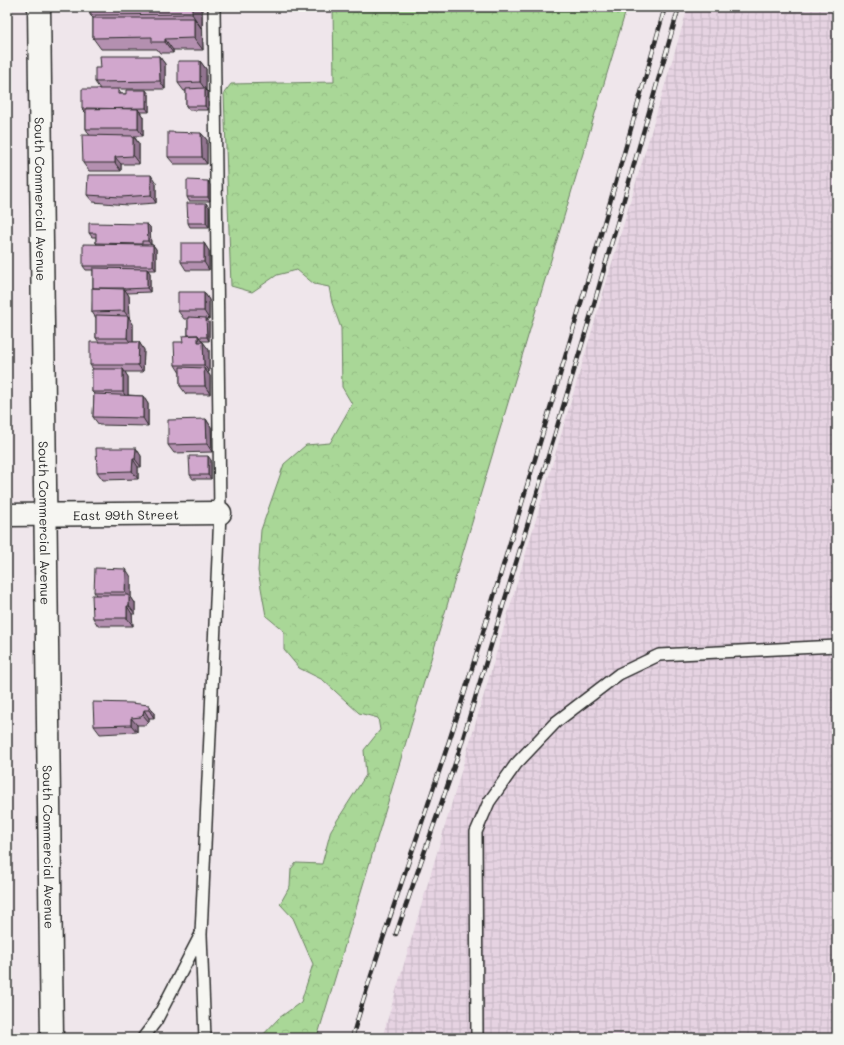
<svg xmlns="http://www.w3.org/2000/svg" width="844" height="1045" font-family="Mali,sans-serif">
<defs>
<pattern id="industrial-grid" width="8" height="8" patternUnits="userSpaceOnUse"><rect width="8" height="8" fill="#e6d3e2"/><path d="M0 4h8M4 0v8" fill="none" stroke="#c5b5c2"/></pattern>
<pattern id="forest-crowns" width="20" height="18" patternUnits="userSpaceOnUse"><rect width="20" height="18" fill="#a9d797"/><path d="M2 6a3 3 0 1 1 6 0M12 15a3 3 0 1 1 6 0" fill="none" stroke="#92b982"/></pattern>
</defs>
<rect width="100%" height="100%" fill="#efe6eb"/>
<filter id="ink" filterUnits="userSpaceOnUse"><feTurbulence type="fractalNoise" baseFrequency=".025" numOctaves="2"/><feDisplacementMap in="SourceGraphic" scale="8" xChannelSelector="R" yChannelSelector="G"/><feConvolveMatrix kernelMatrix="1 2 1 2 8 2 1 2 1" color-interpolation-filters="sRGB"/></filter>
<g filter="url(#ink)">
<path fill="url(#industrial-grid)" d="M688,7h149v1031h-455z"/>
<path fill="url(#forest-crowns)" stroke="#6a8161" d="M333,7h294l-310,1031h-57l19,-20 22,-16 12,-38 -20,-46 -13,-14 10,-18 1,-17 5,-6 26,1 9,-34 35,-55 -2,-25 16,-20 -2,-12 -19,-5 -36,-33 -24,-12 -15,-18v-19l-18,-15 -8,-45 3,-41 23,-66 22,-19 24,-2 22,-39 -10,-17 -1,-59 -9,-25 -3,-16 -15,-3 -17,-14 -20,5 -25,17 -21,-6 -7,-193 7,-9 103,-2z"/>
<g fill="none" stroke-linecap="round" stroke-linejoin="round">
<g stroke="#2b2b2b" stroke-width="14">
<path id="service" d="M201,935l4,103
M143,1038l13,-17 45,-87 19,-421 -6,-506
M477,1038l-1,-206 13,-30 27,-38 40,-42 63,-48 40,-19 178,-9"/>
</g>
<g stroke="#2b2b2b" stroke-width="25">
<g id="minor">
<path id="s1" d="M7,515l213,-2"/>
</g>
</g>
<g stroke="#2b2b2b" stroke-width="25">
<g id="secondary">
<path id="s2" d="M39,7l13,1031"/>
</g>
</g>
<use href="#service" stroke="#f6f6f2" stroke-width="11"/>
<use href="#minor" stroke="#f6f6f2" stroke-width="22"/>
<use href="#secondary" stroke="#f6f6f2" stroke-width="22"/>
<g stroke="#2b2b2b" stroke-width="4.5">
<path id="rail" d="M396,934l61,-176 135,-447 87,-304
M352,1038c34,-118 78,-233 114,-350 69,-226 136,-453 199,-681"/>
</g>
<use href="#rail" stroke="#f6f6f2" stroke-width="3" stroke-dasharray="9" stroke-linecap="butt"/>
</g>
<path fill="#b490b0" stroke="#2b2b2b" d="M202,7l1,43h-30v3h-13l-3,-4h-56l-8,-11v-20l-3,-3z
M159,56l6,8v25h-47l3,5h28v18h-9l3,5v19h-9l5,8v20h-18v7h-32l-6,-8 7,-27 -4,-7v-16l-4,-4 18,-20 -5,-7 6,-14z
M200,61l6,8v21l2,2v18h-19l-3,-4v-15h-2l-6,-8z
M201,133l6,7v24h-33l-6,-7z
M208,181l2,4v16h-21l-2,-4z
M156,183v20l-29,2 -34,-3 -6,-7z
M209,207v20h-19l-2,-4z
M150,227l1,18h2l3,4v21h-8l2,3v19l-23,1 2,3 1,23 3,5v18h6l5,8 -1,22h-18l3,5v18l15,1 5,8v22l-49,-1 -6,-8 1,-23 -2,-2 1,-23 -3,-4 9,-23 -3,-4v-20l-4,-6 1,-24v-18h-7l-3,-4 14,-22 -1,-1v-6h-4l-3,-4z
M204,243l5,8v19h-23l-5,-8z
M204,292l5,8v19h-2l2,3v19h-7l7,9v22h-1l2,4v18h-24l-6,-8v-13l-5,-8 13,-30v-16h-4l-6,-8z
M206,419l5,8 1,25 -38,1 -6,-8z
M136,448l5,8v11h-3v12l-35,1 -6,-8z
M211,460v19h-18l-3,-4z
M131,577v20l4,6v11h-3l1,12h-35l-5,-8 3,-23 -2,-3z
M149,705l5,8v5h-5v4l-3,3h-9v7l-37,2 -6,-8z"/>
<path fill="#927590" stroke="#2b2b2b" d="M192,7h10v22l-10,-15z
M194,18l8,11 1,21 -9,-12z
M165,39l8,11v3l-8,-11z
M159,56l6,8v25l-5,-8z
M200,61l6,8v21l2,2v18l-3,-4v-17l-5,-7z
M146,90l3,4v18l-3,-4z
M138,109l5,8v19l-5,-7z
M201,133l6,7v24l-5,-7z
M133,136l6,8v20l-6,-8z
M115,157l6,7v7l-6,-8z
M151,175l5,8v20l-5,-8z
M208,181l2,4v16l-2,-4z
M206,203l3,4v20l-3,-4z
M147,224l3,3 1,18 -3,-4z
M204,243l5,8v19l-5,-8z
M153,245l3,4v21l-3,-4z
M147,269l3,4v19l-3,-4z
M124,288l5,8 1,23 -6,-8z
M204,292l5,8v19l-5,-8z
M128,316l5,8v22l-6,-8z
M206,318l3,4v19l-2,-4z
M198,335l5,8 -5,-1z
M139,342l5,8 -1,22 -5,-7z
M203,342l6,8v22l-5,-7z
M204,368l6,8v18l-5,-8z
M123,369l5,8v23l-5,-8z
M143,396l5,8v22l-5,-8z
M206,419l5,8 1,25 -5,-8z
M136,448l5,8v11l-6,-8z
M208,456l3,4v19l-3,-4z
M133,459l5,8v12l-6,-8z
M126,569l5,8v20l4,6v11l-6,-8v-8l-4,-6z
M127,606l5,8 1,12 -6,-8z
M149,705l5,8v5l-5,-8z
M144,710l5,8v4l-6,-7z
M131,718l6,7v7l-6,-7z"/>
<path fill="#d1a7cd" stroke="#2b2b2b" d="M90,7h102v7l-102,1z
M93,18h101v20l-29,1v3h-13v-5l-59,1z
M100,56h59l1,25 -65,1v-14h6z
M178,61h22v21l-22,1z
M205,88v18h-19v-17z
M82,89h36v5h8v-4h20v18l-64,1z
M86,108l52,1v20h-52z
M168,132l33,1 1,24h-34z
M82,135l51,1v20l-18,1v6h-32z
M88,175h63v20l-30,2 -34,-2z
M187,180l21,1v16h-21z
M187,203h19v20h-18z
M89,223l58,1 1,17h-6v3l-46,-1v-10h-7z
M181,243h23v19h-23z
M83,244l70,1v21h-70z
M93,268l54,1v19l-23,1 -31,-1z
M92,288h32v23l-32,1z
M178,292h26v19h-26z
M96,315l32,1 -1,22h-31z
M188,317l18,1 1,19h-8l-1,-2h-10z
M198,335v7h5l1,23h-29l-1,-23h9l-1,-6z
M90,342h49l-1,23h-48z
M180,367l24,1 1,18h-25z
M92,369h31v23h-31z
M94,394l49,2v22l-50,-1z
M206,419l1,25 -39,1v-25z
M96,448h40l-1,11h-2l-1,12 -35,1z
M189,456h19v19h-18z
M95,568l31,1 -1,23h-31z
M92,595h37v11h-2v12h-34z
M93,702l38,1 18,2v5h-5l-1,5 -2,2 -10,1v7l-37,1z"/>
</g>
<g text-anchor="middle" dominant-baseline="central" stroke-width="3.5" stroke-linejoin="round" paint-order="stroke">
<g font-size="13" fill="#2b2b2b" stroke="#f6f6f2">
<text stroke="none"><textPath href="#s2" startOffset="192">South Commercial Avenue</textPath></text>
<text stroke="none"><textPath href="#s1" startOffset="119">East 99th Street</textPath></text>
<text stroke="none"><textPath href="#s2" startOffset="516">South Commercial Avenue</textPath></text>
<text stroke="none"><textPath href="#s2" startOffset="840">South Commercial Avenue</textPath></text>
</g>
</g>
<rect width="844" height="1045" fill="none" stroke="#f6f6f2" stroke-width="24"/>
<rect x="12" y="12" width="820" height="1021" fill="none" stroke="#2b2b2b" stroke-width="1.5" filter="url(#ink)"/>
</svg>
